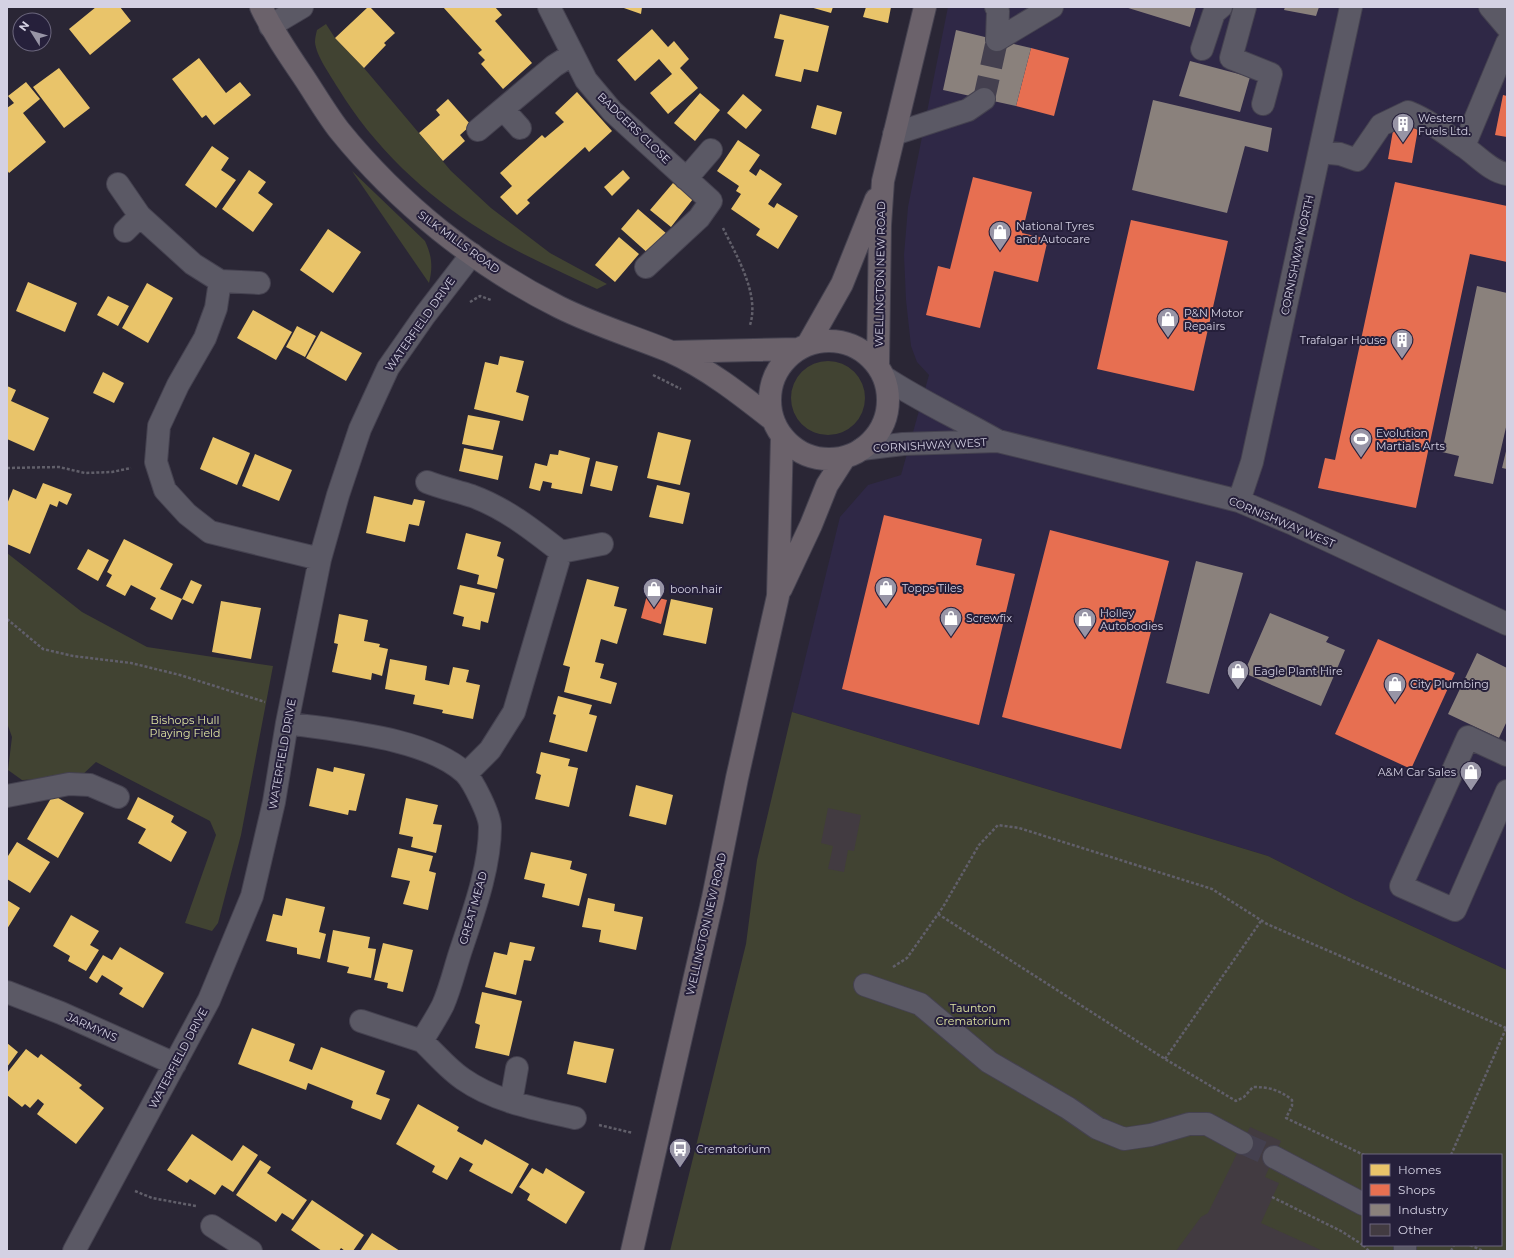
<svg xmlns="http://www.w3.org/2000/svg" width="1514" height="1258" font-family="Montserrat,sans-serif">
<rect width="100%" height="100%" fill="#2a2635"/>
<path fill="#2f2846" d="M948,7h559v963l-154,-71 -85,-43 -476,-144 48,-195 28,-32 33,-10 28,-100 -12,-13 -6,-16 -5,-46 -2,-45 4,-48z"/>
<path fill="#414332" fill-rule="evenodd" d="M326,24l9,14 29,30 87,103 40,37 59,45 57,31 -10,5c-38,-18 -78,-35 -114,-58 -57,-35 -110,-85 -145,-143 -7,-12 -22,-32 -23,-46 0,-4 1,-8 2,-12z
M352,171l73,70c7,15 8,26 4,42z
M791 398a37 37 0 1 1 74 0a37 37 0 1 1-74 0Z
M7,553l75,59 65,35 126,19 -32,169 -23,88 -6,8 -27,-8 31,-88 -6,-14 -114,-59 -16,15 -58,3 -14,-10 4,-33 -5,-14z
M792,712l476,144 85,43 154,71v281h-837l76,-307 11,-84zM1363,1155h138v90h-138z"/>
<path fill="#e9c46a" d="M96,7h24l11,14 -41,34 -21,-26z
M368,7h2l25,26 -11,10 2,2 -22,23 -29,-30z
M443,7h52l7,8 -7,6 37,42 -29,26 -22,-25 4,-4 -7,-7 4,-3z
M621,7h21l-1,7z
M810,7h23l-2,6z
M866,7h25l-3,16 -25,-6z
M780,14l49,12 -11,46 -14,-3 -3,13 -26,-6 9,-36 -10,-2z
M652,29l16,18 6,-6 15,18 -9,9 18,20 -30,26 -18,-21 22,-19 -13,-15 -24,22 -18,-21z
M199,58l27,35 14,-11 11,13 -37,30 -8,-10 -4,3 -30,-39z
M59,68l31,40 -26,20 -31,-41z
M26,82l14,17 -17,14 23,29 -37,31 -2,-3v-62l7,-5 -6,-7z
M577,92l35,39 -23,21 -4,-5 -58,53 3,3 -13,12 -17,-18 12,-11 -12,-13 42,-38 3,3 19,-16 -9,-9z
M700,93l20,17 -25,31 -21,-18z
M743,94l19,16 -16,19 -19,-16z
M448,99l23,26 -11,10 5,6 -22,20 -24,-28 21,-18 -4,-5z
M817,105l25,7 -6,23 -25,-7z
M738,140l22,15 -11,16 7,5 4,-7 22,15 -14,20 6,4 3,-5 21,13 -20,33 -22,-14 4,-6 -29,-20 10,-15 -5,-3 3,-5 -22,-15z
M212,146l17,12 -8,12 15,10 -20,28 -31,-23z
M249,170l17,12 -8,11 15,11 -20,28 -31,-23z
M623,170l7,8 -18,18 -8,-9z
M673,183l20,16 -22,28 -21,-17z
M638,209l29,25 -17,21 -29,-26z
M328,229l33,23 -28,41 -33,-23z
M619,237l20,17 -24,28 -20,-17z
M28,282l49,21 -12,29 -49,-21z
M147,283l26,15 -25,45 -26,-15z
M108,296l21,10 -11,20 -21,-11z
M253,310l39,22 -16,28 -39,-22z
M297,326l19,10 -11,21 -19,-10z
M321,331l41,22 -16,28 -40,-23z
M500,356l24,5 -8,31 13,4 -6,25 -49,-12 11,-47 13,3z
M103,372l21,11 -10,20 -21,-10z
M7,386l9,4 -5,11 38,17 -15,33 -27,-12z
M468,415l32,6 -7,29 -31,-6z
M658,432l33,8 -11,45 -33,-7z
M213,437l37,16 -13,32 -37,-16z
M464,448l39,8 -5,24 -39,-9z
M559,450l31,8 -8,36 -31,-6 1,-5 -9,-2 -3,10 -11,-3 6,-25 12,3 3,-12 8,1z
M255,454l37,16 -13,31 -37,-15z
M596,461l22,5 -6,25 -22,-5z
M43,483l29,11 -5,11 -8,-4 -2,6 -7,-3 -20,50 -23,-10v-40l6,-15 23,10z
M657,485l33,8 -7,31 -34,-7z
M374,496l38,9 2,-6 11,2 -6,25 -10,-2 -4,18 -39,-9z
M466,533l35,9 -4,14 7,3 -7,30 -20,-5 2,-9 -22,-6z
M124,539l49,25 -13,25 22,10 -10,21 -22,-11 6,-11 -25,-13 -6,11 -19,-10 6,-11 -5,-3z
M88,549l21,11 -11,21 -21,-12z
M587,579l32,8 -5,19 13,3 -10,35 -16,-5 -6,23 9,2 -4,14 17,5 -6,21 -47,-12 6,-25 -7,-2z
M191,580l11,5 -9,19 -11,-5z
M460,585l35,8 -7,30 -7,-2 -1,9 -18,-4 2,-9 -11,-3z
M671,599l42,9 -7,36 -43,-9z
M221,601l40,7 -10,51 -39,-7z
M339,614l29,6 -4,21 16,3 -1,3 9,2 -6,27 -10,-3 -1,7 -39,-8 6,-28 -4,-1z
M390,659l37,7 -2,14 24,5 4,-18 16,3 -3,12 14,3 -7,34 -31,-6 1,-3 -30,-6 2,-9 -30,-6z
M558,696l34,9 -3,9 8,2 -10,36 -38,-10 7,-27 -3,-1z
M541,752l29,7 -2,7 10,2 -9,39 -34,-8 6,-24 -5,-2z
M334,767l31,7 -9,37 -7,-1 -1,5 -39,-9 8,-38 16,4z
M636,785l37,10 -7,30 -37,-9z
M53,795l31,18 -26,45 -31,-19z
M138,797l36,19 -3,6 16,10 -16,30 -33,-19 8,-14 -19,-10z
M406,798l32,7 -5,19 9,1 -6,28 -25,-6 2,-10 -14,-3z
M17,842l33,20 -20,31 -23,-14v-24l1,1z
M398,848l35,8 -4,15 7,2 -8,37 -25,-6 7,-23 -19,-4z
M531,852l41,9 -2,8 17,5 -8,32 -37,-9 3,-13 -21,-5z
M286,898l39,9 -6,25 7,2 -6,25 -23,-5v-6l-31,-7 7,-27 9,2z
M588,898l27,6 -1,7 29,6 -7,33 -37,-8 2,-12 -19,-3z
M7,900l13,8 -13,21z
M71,915l28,16 -9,14 9,5 -13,21 -18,-10 2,-5 -17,-10z
M333,930l37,7 -2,11 8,1 -5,29 -24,-5 2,-6 -22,-5z
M510,942l25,5 -4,14 -7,-1 -8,35 -31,-8 9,-35 13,3z
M383,943l30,7 -10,42 -16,-4 1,-5 -14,-3z
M120,947l44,26 -21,35 -24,-14 4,-6 -21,-13 -5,8 -8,-5 14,-23 9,5z
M482,992l40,9 -13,55 -34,-8 5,-23 -5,-2z
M252,1028l43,16 -6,17 23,9 9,-23 64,24 -9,23 14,5 -9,21 -30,-12 2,-7 -45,-18 -2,7 -68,-26z
M574,1041l40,8 -8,34 -39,-9z
M7,1043l11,9 -11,15z
M26,1049l12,9 3,-4 41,31 -3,3 25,20 -28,36 -39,-30 7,-10 -6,-5 -8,9 -5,-4 -3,3 -15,-12v-22z
M418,1104l41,23 -2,4 25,14 3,-6 44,25 -17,30 -43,-23 4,-7 -13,-7 -13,23 -15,-8 3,-6 -39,-22z
M192,1134l40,27 11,-16 15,10 -25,37 -11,-7 -7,10 -25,-16 -3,4 -20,-13z
M260,1160l11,7 -4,6 40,27 -14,20 -11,-7 -6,9 -40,-27z
M532,1168l11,6 3,-6 39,24 -19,32 -39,-24 3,-6 -11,-7z
M312,1200l52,35 -11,16h-8l-4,-3 -2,3h-17l-31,-21z
M372,1233l28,18h-40z"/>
<path fill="#e76f51" d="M1031,48l38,10 -15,58 -38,-10z
M1503,95l4,1v41l-12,-2z
M1394,125l24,4 -6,34 -24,-4z
M973,177l59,15 -10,41 26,6 -10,43 -44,-11 -14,57 -54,-13 12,-49 12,3z
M1395,182l112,24v56l-37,-8 -54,254 -98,-20 7,-30 10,2z
M1131,220l97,21 -34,150 -97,-22z
M884,515l98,24 -6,26 39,9 -36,151 -137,-36z
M1050,530l119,31 -48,188 -119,-32z
M647,595l20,5 -6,24 -20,-6z
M1378,639l77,34 -44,96 -76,-35z"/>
<path fill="#8a817c" d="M1125,7h71l-6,20z
M1285,7h34l-3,9 -32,-6z
M956,30l75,18 -15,58 -73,-16z
M1190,61l60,16 -10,35 -61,-16z
M1153,100l119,28 -4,24 -23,-6 -18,67 -95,-23z
M1477,286l30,7v130l-14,61 -39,-8 5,-20 -17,-4z
M1507,447v22l-5,-1z
M1196,561l47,12 -34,121 -43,-11z
M1270,613l59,24 -3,5 19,8 -24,56 -77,-33z
M1477,653l30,15v53l-8,17 -51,-24z"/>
<path fill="#423b41" d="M828,808l33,7 -7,36 -6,-1 -4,22 -16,-3 5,-23 -12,-3z
M1250,1127l31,14 -16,36 14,6 -18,40 62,28h-147l25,-34 7,-4z"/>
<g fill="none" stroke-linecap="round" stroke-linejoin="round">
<path stroke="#44404f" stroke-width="22" stroke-dasharray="22 11" stroke-linecap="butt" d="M984,99l13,-59
M1242,1143l32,14"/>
<g stroke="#454250" stroke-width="24">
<path id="minor" d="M549,7l37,73 26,31 99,90 -12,17 -53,49
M996,7l2,4 -1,29
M1245,7l-14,51 40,16 -8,30
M1490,7l17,20
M270,26l32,-19
M997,40l55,-33
M1202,49l12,-36 7,-6
M503,109l17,19
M478,130l76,-64 19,-12
M894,134l74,-24 16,-11
M1464,146l43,-103
M1320,152l20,2 17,6 24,-35 27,-13c20,8 37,21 55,34 14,9 28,26 44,28
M686,179l25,-29
M118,184l22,32 53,48 27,17
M125,231l15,-15
M259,283l-39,-2 -4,27 -11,30 -27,47 -19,41 -3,36 9,28 22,24 23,18 110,27
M884,377c36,24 76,42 114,64
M862,449l41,-5 95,-3 241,60 52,22 216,101
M427,482c15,6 30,9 45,14 33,12 61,34 89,56l41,-8
M1239,501l13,-39 99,-455
M287,723c50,8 139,14 178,50 8,8 25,42 25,54 0,42 -18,89 -31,129 -5,16 -9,33 -16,49 -6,12 -14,24 -21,36l-61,-20
M1507,755l-39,-18 -67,149 54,24 52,-119
M466,774l24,-24 24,-38 47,-160
M7,796l62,-12 21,1 28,12
M865,985l55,19 69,58 79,46 29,20 27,11 27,-4 38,-11h18l35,19
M7,992l54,21 114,51
M422,1041c13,12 26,28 41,38 33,23 74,30 112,39
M511,1102l6,-34
M1274,1157l89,47
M212,1226l39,25
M1405,1245v6
M74,1251l135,-251 43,-104 22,-94 13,-79 33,-164 18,-64 22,-66 28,-61 37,-53 47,-61"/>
</g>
<g stroke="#454250" stroke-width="24">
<path id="major" d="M261,7c12,25 27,47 42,69 12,18 23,37 36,54 59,73 136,135 220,177 36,18 73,29 110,44 38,17 71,43 104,69
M770 400a59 59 0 1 1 118 0a59 59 0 1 1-118 0Z
M808,344l34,-60 34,-85
M671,352l127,-3
M878,366l2,-141 3,-44 42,-174
M781,589l30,-64 16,-40 18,-28
M632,1251l81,-353 24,-120 41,-182 4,-160"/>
</g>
<path stroke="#615f6a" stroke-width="2.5" stroke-dasharray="3 2" stroke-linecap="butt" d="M723,228c13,27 37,66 27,97
M470,302l10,-6 11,4
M653,375l28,14
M7,468l52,-1 26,6 27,-1 19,-4
M7,619l36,30 30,7 58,7 49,12 85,27
M938,914l227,145 71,42 8,-4 9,-10c16,0 27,3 39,13v6l-6,12 78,37
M893,967l14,-9 36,-51 36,-62 19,-20 21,3 193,61 55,35 239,104
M1165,1059l96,-138
M599,1125l34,8
M1451,1155l56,-129
M135,1191l17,7 44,8
M1272,1197l69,34 22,14
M1363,1245l6,6
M1470,1245l13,6
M1451,1251l3,-6"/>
<use href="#minor" stroke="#5b5965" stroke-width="22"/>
<use href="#major" stroke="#6b626b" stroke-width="22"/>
</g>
<defs>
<g id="building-pin" transform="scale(1.15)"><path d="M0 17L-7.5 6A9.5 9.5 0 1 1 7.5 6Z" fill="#9895a6" stroke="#26203b"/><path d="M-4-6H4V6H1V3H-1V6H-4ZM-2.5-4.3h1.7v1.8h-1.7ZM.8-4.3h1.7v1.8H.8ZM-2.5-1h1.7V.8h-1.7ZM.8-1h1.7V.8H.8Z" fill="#fff"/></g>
<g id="shop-pin" transform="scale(1.15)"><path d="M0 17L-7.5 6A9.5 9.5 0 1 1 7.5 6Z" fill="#9895a6" stroke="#26203b"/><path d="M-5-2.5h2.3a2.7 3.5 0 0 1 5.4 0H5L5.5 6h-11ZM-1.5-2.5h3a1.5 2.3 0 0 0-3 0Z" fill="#fff"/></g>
<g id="stadium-pin" transform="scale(1.15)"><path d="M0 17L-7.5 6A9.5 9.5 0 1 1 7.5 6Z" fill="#9895a6" stroke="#26203b"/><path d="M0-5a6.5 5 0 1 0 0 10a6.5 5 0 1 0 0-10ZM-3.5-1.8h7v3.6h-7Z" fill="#fff"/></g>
<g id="bus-pin" transform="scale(1.15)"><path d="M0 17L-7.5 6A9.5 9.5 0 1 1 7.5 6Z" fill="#9895a6" stroke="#26203b"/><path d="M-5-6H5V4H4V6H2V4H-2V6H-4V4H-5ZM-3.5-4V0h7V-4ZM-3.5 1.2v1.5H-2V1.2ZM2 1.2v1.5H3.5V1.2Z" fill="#fff"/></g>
</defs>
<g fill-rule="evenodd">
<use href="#building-pin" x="1403" y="124"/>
<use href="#shop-pin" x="1000" y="232"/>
<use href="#shop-pin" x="1168" y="319"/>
<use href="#building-pin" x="1402" y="340"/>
<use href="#stadium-pin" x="1361" y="439"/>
<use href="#shop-pin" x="886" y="588"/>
<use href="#shop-pin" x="654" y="589"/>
<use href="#shop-pin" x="951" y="618"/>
<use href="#shop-pin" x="1085" y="619"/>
<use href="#shop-pin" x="1238" y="671"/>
<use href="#shop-pin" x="1395" y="684"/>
<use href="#shop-pin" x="1471" y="772"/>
<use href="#bus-pin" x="680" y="1149"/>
</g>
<g text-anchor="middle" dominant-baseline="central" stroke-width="4" stroke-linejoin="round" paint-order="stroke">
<g font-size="11" fill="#d4d1e3" stroke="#26203b" text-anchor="start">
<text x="1418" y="118">Western<tspan x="1418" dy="13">Fuels Ltd.</tspan></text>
<text x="1016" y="226">National Tyres<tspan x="1016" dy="13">and Autocare</tspan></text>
<text x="1184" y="313">P&amp;N Motor<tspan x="1184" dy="13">Repairs</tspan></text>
<text x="1386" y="340" text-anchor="end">Trafalgar House</text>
<text x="1376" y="433">Evolution<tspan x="1376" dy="13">Martials Arts</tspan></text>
<text x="902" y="588">Topps Tiles</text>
<text x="670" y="589">boon.hair</text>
<text x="1100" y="613">Holley<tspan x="1100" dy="13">Autobodies</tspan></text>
<text x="966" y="618">Screwfix</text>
<text x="1254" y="671">Eagle Plant Hire</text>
<text x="1410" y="684">City Plumbing</text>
<text x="1456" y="772" text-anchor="end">A&amp;M Car Sales</text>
<text x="696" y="1149">Crematorium</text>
</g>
<g font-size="11" fill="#d4d1e3" stroke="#26203b">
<text transform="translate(634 128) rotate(44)">BADGERS CLOSE</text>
<text transform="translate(459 242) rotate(36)">SILK MILLS ROAD</text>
<text transform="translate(1297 255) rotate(-78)">CORNISHWAY NORTH</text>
<text transform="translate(880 274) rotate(-89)">WELLINGTON NEW ROAD</text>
<text transform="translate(420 324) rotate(-55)">WATERFIELD DRIVE</text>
<text transform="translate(930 445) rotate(-3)">CORNISHWAY WEST</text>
<text transform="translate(1282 522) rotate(23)">CORNISHWAY WEST</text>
<text transform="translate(282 754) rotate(-80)">WATERFIELD DRIVE</text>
<text transform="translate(473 908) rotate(-74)">GREAT MEAD</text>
<text transform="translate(706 924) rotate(-77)">WELLINGTON NEW ROAD</text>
<text transform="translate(92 1027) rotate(24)">JARMYNS</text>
<text transform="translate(178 1058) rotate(-62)">WATERFIELD DRIVE</text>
</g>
<g font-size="11" fill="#dfe4a1" stroke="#26203b">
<text x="185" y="720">Bishops Hull<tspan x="185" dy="13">Playing Field</tspan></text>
<text x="973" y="1008">Taunton<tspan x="973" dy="13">Crematorium</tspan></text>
</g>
</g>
<rect width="1514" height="1258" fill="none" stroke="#d4d1e3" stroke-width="16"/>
<rect x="1362" y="1154" width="140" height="92" fill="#26203b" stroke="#6c677e"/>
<rect x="1370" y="1164" width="20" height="12" fill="#e9c46a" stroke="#6c677e"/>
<text x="1398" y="1174" font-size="12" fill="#d4d1e3">Homes</text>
<rect x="1370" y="1184" width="20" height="12" fill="#e76f51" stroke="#6c677e"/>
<text x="1398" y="1194" font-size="12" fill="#d4d1e3">Shops</text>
<rect x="1370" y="1204" width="20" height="12" fill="#8a817c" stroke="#6c677e"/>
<text x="1398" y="1214" font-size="12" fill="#d4d1e3">Industry</text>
<rect x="1370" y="1224" width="20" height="12" fill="#423b41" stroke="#6c677e"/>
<text x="1398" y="1234" font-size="12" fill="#d4d1e3">Other</text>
<g transform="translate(32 32) rotate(307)"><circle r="19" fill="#26203b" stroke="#6c677e"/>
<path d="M0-3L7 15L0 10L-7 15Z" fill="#9895a6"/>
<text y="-6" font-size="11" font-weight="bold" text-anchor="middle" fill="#d4d1e3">N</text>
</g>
</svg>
